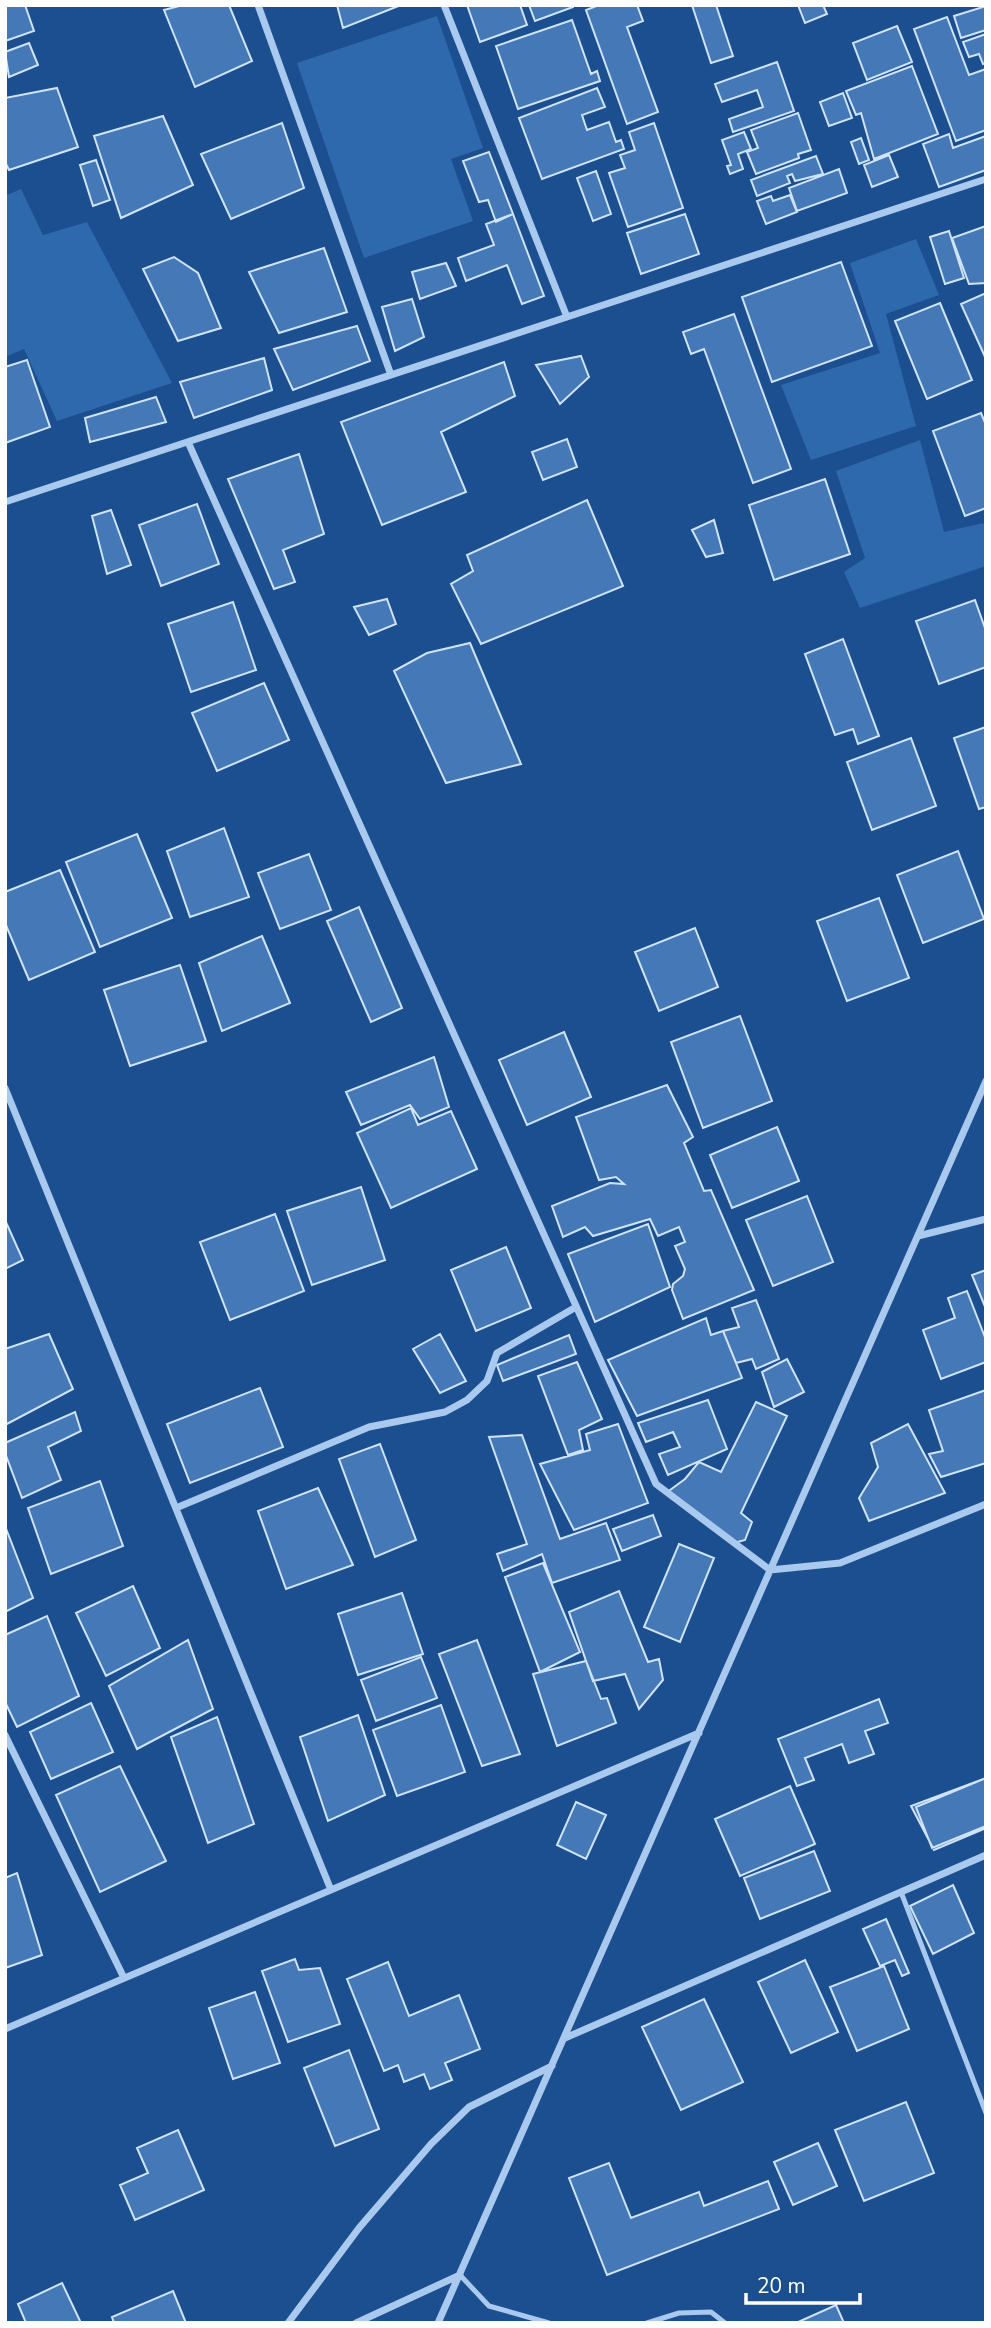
<svg xmlns="http://www.w3.org/2000/svg" width="991" height="2328" font-family="'Nunito Sans',sans-serif">
<rect width="100%" height="100%" fill="#1b4f8f"/>
<path fill="#2e69ad" d="M437,16l46,132 -32,11 22,62 -109,37 -67,-195z
M21,189l22,46 44,-13 85,161 -115,38 -33,-72 -19,8v-161z
M916,239l23,56 -53,19 30,112 -105,34 -30,-75 99,-32 -30,-90z
M920,440l24,92 39,-9 3,6v37l-126,42 -16,-36 21,-14 -29,-87z"/>
<path fill="#4478b7" stroke="#cfe3fa" stroke-width="2" d="M5,5h20l9,26 -29,10z
M183,5h46l23,56 -57,26 -31,-77z
M337,5h64l-58,23z
M467,5h53l7,20 -47,17z
M529,5h44v2l-38,14z
M599,5h38l6,16 -16,6 31,85 -31,12 -41,-114z
M692,5h24l17,51 -22,7z
M798,5h25l4,9 -22,9z
M986,6v24l-25,8 -7,-22z
M947,17l22,58 17,-6v61l-30,11 -42,-112z
M572,20l19,54 6,-3 3,10 -82,28 -22,-63z
M897,26l15,36 -45,18 -14,-37z
M986,34v29l-3,1 -4,-10 -10,3 -6,-15z
M29,43l9,22 -29,12 -4,-25z
M777,62l17,49 -61,21 -4,-13 34,-12 -6,-17 -35,12 -7,-18z
M912,66l26,68 -64,25 -13,-46 -5,2 -10,-24z
M57,88l21,59 -69,23 -4,-8v-64z
M597,88l8,19 -23,8 5,15 22,-8 7,20 5,-2 3,9 -82,30 -23,-61z
M843,93l9,25 -23,8 -9,-24z
M798,113l13,37 -13,4 1,4 -43,16 -9,-22 11,-4 -7,-18z
M163,116l30,69 -72,33 -27,-82z
M282,123l22,65 -73,31 -30,-65z
M654,123l29,85 -55,19 -19,-54 16,-5 -5,-13 15,-5 -6,-18z
M744,132l7,17 -13,5 5,15 -13,5 -3,-8 4,-1 -9,-25z
M949,134l4,14 33,-12v34l-47,17 -16,-43z
M861,138l8,22 -10,4 -8,-22z
M489,152l24,62 -17,8 -8,-22 -9,2 -16,-41z
M889,155l9,22 -26,10 -8,-22z
M816,156l7,18 -28,7 -3,-7 -5,2 3,7 -33,13 -6,-16z
M96,160l14,40 -17,6 -13,-41z
M839,169l8,24 -50,18 -8,-23z
M596,171l15,43 -18,7 -16,-43z
M790,195l7,17 -31,12 -9,-23 14,-5 2,5z
M513,214l31,82 -22,8 -15,-39 -41,16 -8,-23 36,-13 -8,-21z
M685,214l14,40 -58,20 -14,-41z
M986,226v57l-17,1 -17,-46z
M949,231l15,47 -19,6 -15,-47z
M324,248l23,64 -68,21 -30,-61z
M174,257l24,16 23,55 -43,13 -35,-72z
M841,262l31,84 -100,36 -30,-85z
M446,263l10,23 -36,13 -8,-27z
M986,293v66l-25,-55z
M412,299l12,38 -29,14 -13,-44z
M940,303l32,77 -45,19 -32,-78z
M734,314l57,155 -38,14 -49,-134 -13,5 -8,-22z
M357,326l13,35 -77,29 -19,-41z
M581,356l8,21 -29,27 -24,-39z
M264,358l8,32 -78,28 -14,-36z
M27,360l23,67 -45,16v-76z
M504,362l11,34 -74,36 25,60 -84,33 -41,-103z
M156,397l10,25 -76,20 -5,-24z
M981,413l5,12v83l-21,8 -32,-85z
M567,439l10,28 -34,13 -11,-28z
M299,454l25,80 -41,16 12,32 -21,7 -46,-110z
M825,479l25,75 -76,26 -25,-75z
M587,500l36,86 -142,58 -30,-60 22,-13 -6,-16z
M197,504l22,60 -58,22 -22,-61z
M111,510l20,55 -24,9 -15,-58z
M714,520l9,33 -17,4 -14,-27z
M387,599l9,25 -27,11 -15,-28z
M975,600l11,31v36l-47,17 -23,-63z
M233,602l23,68 -65,22 -23,-68z
M843,639l36,97 -21,8 -5,-15 -18,6 -30,-81z
M470,643l51,121 -75,19 -52,-112 33,-18z
M264,683l25,57 -72,31 -25,-58z
M986,727v80l-7,2 -25,-71z
M911,738l25,68 -64,24 -25,-68z
M224,828l25,69 -59,20 -23,-66z
M137,834l35,84 -72,29 -34,-85z
M958,851l26,68 -61,24 -26,-68z
M309,854l22,56 -51,19 -22,-56z
M60,870l35,82 -66,28 -24,-57v-31z
M879,898l30,80 -62,23 -30,-80z
M359,907l43,101 -31,14 -44,-101z
M695,928l23,59 -59,24 -24,-59z
M262,936l28,67 -68,28 -23,-68z
M180,965l26,76 -76,25 -26,-76z
M740,1016l32,85 -69,27 -32,-86z
M564,1032l27,65 -64,28 -28,-65z
M434,1057l15,50 -29,12 -10,-14 -49,20 -15,-33z
M667,1085l26,52 -9,6 20,48 7,-1 43,100 -71,29 -11,-29 1,-6 10,-8 2,-7 -10,-23 10,-4 -6,-15 -21,9 -8,-17 -57,17 -8,-9 -22,10 -11,-31 58,-23 14,1 -8,-7 -17,3 -23,-63z
M411,1108l7,17 33,-14 26,58 -86,39 -34,-75z
M777,1127l22,54 -67,27 -22,-53z
M361,1187l24,73 -73,25 -25,-74z
M807,1196l26,66 -60,24 -27,-66z
M275,1214l29,77 -74,29 -30,-78z
M5,1220l18,40 -18,9z
M648,1224l22,63 -75,35 -27,-68z
M506,1247l25,61 -55,23 -25,-61z
M986,1270v39l-14,-34z
M967,1291l19,49v22l-45,17 -18,-49 32,-12 -7,-20z
M756,1300l23,59 -23,10 -4,-10 -16,4 -13,-32 16,-4 -7,-19z
M706,1318l5,17 12,-4 19,47 -105,38 -29,-56z
M49,1334l24,55 -68,36v-76z
M440,1334l26,47 -26,12 -27,-44z
M569,1335l7,19 -73,27 -6,-16z
M787,1359l17,33 -30,15 -12,-35z
M577,1362l25,57 -23,11 4,20 -15,5 -30,-79z
M260,1388l23,59 -93,36 -23,-59z
M986,1390v73l-45,14 -12,-23 14,-3 -14,-41z
M708,1400l19,49 -59,26 -9,-21 21,-7 -7,-15 -27,10 -8,-19z
M756,1402l31,14 -46,97 11,9 -7,18 -11,3 -68,-50 19,-14 14,-17 22,10z
M75,1412l6,19 -33,16 13,33 -39,18 -17,-45v-10z
M618,1424l30,79 -74,27 -34,-66 50,-14 -4,-16z
M908,1424l37,69 -76,28 -10,-23 19,-31 -7,-24z
M522,1435l38,104 46,-16 14,37 -68,23 -10,-29 -39,17 -6,-17 30,-10 -38,-107z
M380,1444l36,96 -41,17 -36,-98z
M100,1481l23,65 -72,28 -23,-66z
M318,1488l35,77 -67,24 -28,-78z
M653,1515l8,21 -39,15 -9,-22z
M5,1526l28,72 -28,14z
M679,1544l35,14 -34,84 -36,-15z
M543,1563l37,89 -40,20 -35,-95z
M133,1586l27,62 -54,28 -30,-63z
M619,1591l29,71 11,-3 4,21 -24,29 -14,-35 -32,7 -24,-69z
M402,1593l21,61 -65,21 -20,-61z
M47,1616l32,80 -62,31 -12,-25v-67z
M188,1640l25,69 -76,40 -28,-63z
M477,1640l43,114 -38,12 -43,-112z
M421,1657l16,41 -61,23 -15,-41z
M586,1661l15,38 6,-1 9,25 -59,23 -24,-72z
M879,1699l9,24 -23,8 9,23 -25,9 -7,-19 -37,14 9,22 -17,6 -19,-47z
M91,1703l22,49 -62,27 -21,-47z
M441,1705l24,67 -68,24 -24,-66z
M358,1715l27,80 -57,26 -28,-84z
M217,1717l37,107 -46,19 -37,-106z
M120,1766l46,95 -66,31 -44,-97z
M986,1778v48l-54,22 -16,-41z
M986,1778v50l-52,22 -23,-44z
M790,1786l25,58 -75,32 -25,-57z
M576,1802l30,13 -20,44 -29,-14z
M814,1851l16,40 -70,28 -16,-41z
M17,1873l25,82 -37,13v-90z
M953,1885l21,48 -41,21 -23,-48z
M886,1919l23,54 -7,3 -7,-16 -15,6 -17,-37z
M295,1959l4,11 21,-2 20,56 -52,18 -26,-71z
M805,1960l33,72 -47,21 -33,-71z
M388,1962l21,54 50,-21 21,54 -35,14 7,17 -22,9 -6,-15 -20,8 -6,-17 -14,6 -37,-92z
M884,1966l25,63 -52,22 -27,-64z
M255,1992l25,71 -47,16 -24,-71z
M704,1999l39,83 -62,28 -39,-83z
M349,2050l30,79 -44,17 -31,-78z
M906,2102l28,71 -70,28 -29,-71z
M178,2130l26,60 -69,30 -15,-35 28,-12 -11,-25z
M818,2143l19,43 -44,19 -19,-43z
M609,2163l22,55 68,-26 5,14 64,-25 11,28 -172,66 -38,-97z
M62,2283l19,40h-55l-8,-19z
M173,2291l13,32h-72l-2,-6z
M836,2305l8,18h-48z"/>
<g fill="none" stroke-linecap="round" stroke-linejoin="round">
<path stroke="#a9c9ee" stroke-width="5" d="M901,1892l85,221
M460,2275l29,31 60,17
M647,2323l32,-10 32,-1 14,11"/>
<path stroke="#a9c9ee" stroke-width="7" d="M258,5l133,370
M444,5l123,312
M188,442l468,1042 114,86 70,-7 146,-59
M5,502l981,-323
M5,1088l326,802
M918,1236l68,-17
M176,1508l193,-81 76,-15 22,-12 20,-19 10,-28 79,-46
M5,1735l119,243
M5,2029l694,-296
M565,2038l421,-183
M288,2323l71,-95 72,-84 38,-37 83,-41
M356,2323l104,-48
M438,2323l548,-1242"/>
</g>
<rect width="991" height="2328" fill="none" stroke="#ffffff" stroke-width="14"/>
<path d="M746 2293v10h114v-10" fill="none" stroke="#ffffff" stroke-width="3.5"/>
<text x="757" y="2293" font-size="21" fill="#ffffff" stroke="#1b4f8f" stroke-width="5" paint-order="stroke">20 m</text>
</svg>
